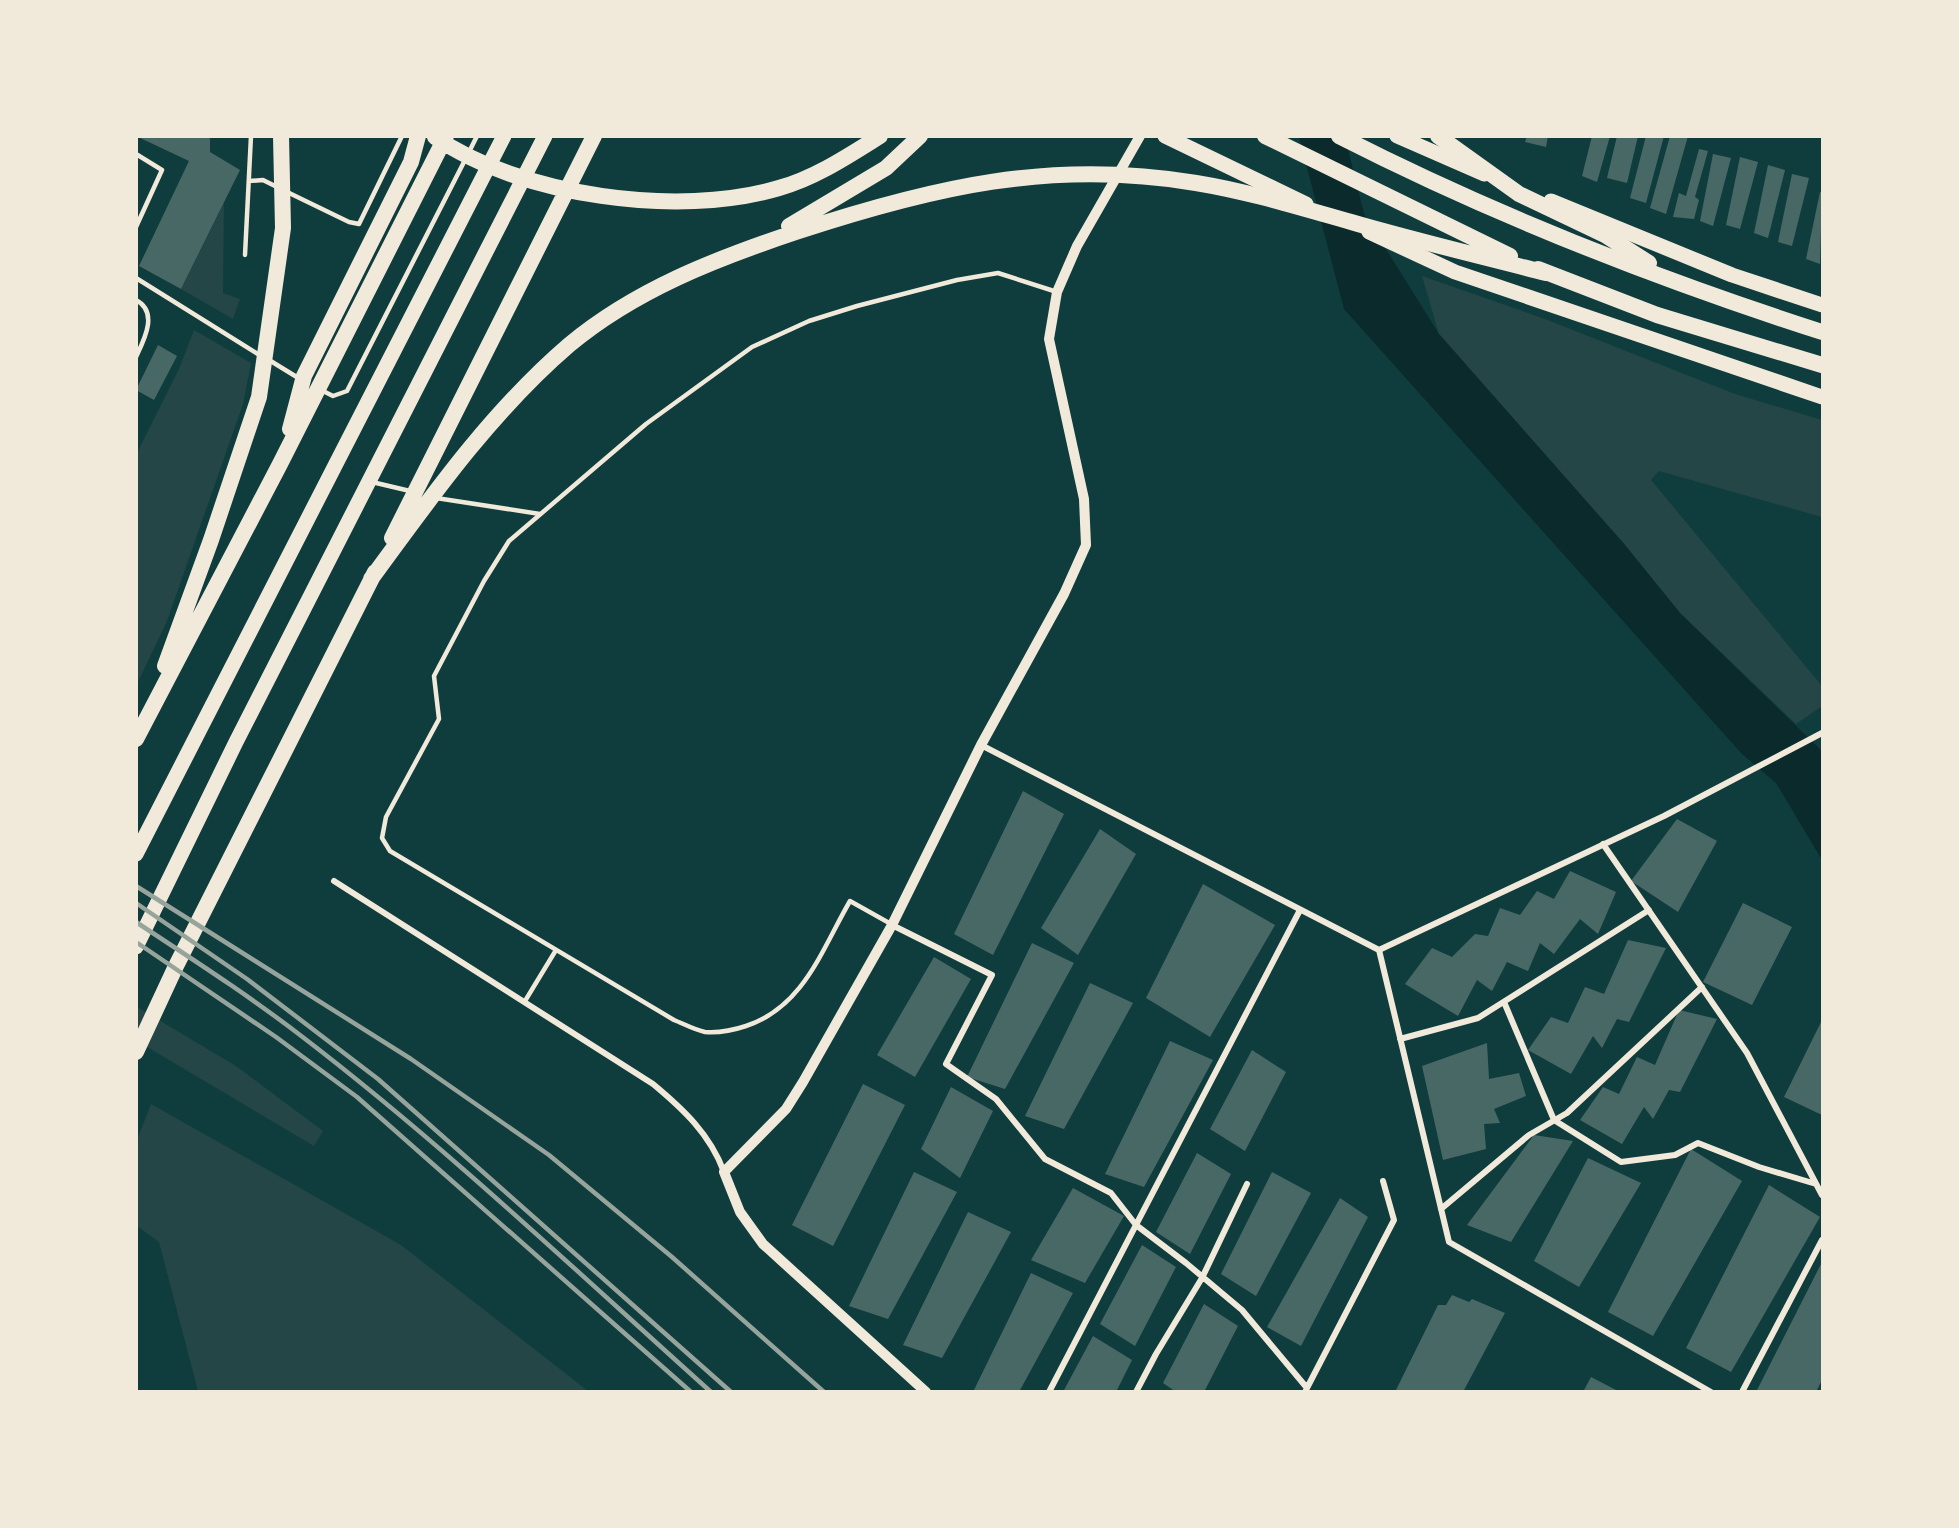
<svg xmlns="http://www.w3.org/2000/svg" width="1959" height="1528" font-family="'Fira Sans',sans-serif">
<rect width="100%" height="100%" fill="#0f3d3e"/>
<path fill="#244646" d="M224,203l-1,90 17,6 -7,20 -52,-30z
M1422,276l123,43 190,75 87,26v97l-163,-46 -8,9 171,206v20l-26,18 -116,-111 -55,-68 -186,-211z
M194,330l57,33 -8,41 -76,217 -30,63v-231l42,-84z
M137,1007l99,59 87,65 -9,15 -177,-105z
M151,1104l250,141 187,146h-390l-39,-149 -22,-16v-86z"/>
<path fill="#0a2a2b" d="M1299,137h46l19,77 75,120 186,211 55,68 142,138v109l-46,-77 -34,-29 -398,-445z"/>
<path fill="#486865" d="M136,136h74v16l30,18 -59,119 -42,-23 50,-105z
M1527,136h21l-2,11 -21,-5z
M1592,136h18l-13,46 -15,-6z
M1617,136h21l-11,47 -20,-5z
M1646,136h18l-18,67 -16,-5z
M1670,136h18l-22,78 -16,-6z
M1699,149l9,2 -13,46 4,3 -5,19 -21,-2 6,-24 7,3z
M1713,154l18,4 -18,68 -13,-5z
M1740,157l18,5 -18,67 -14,-4z
M1768,165l17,5 -17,68 -14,-5z
M1792,174l17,4 -17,68 -14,-4z
M1820,192h2l-2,72 -14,-5z
M158,345l19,11 -23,44 -18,-10z
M1023,791l41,23 -71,141 -39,-21z
M1677,819l40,22 -39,71 -47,-31z
M1100,829l36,25 -58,101 -37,-27z
M1570,871l46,21 -18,42 -18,-15 -26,35 -14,-11 -12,28 -21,-9 -15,29 -15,-11 -19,36 -53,-32 27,-36 20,9 23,-23 13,2 12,-28 20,7 17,-24 17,8z
M1203,884l72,41 -65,112 -64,-39z
M1743,903l49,24 -40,78 -49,-23z
M1628,940l38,8 -37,74 -12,-3 -15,29 -9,-12 -22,38 -43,-24 23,-33 17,6 17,-36 19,7z
M1032,943l42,20 -69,126 -38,-12z
M934,957l37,22 -56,98 -38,-22z
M1090,983l43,20 -69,126 -39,-13z
M1679,1010l38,9 -37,73 -11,-2 -16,29 -9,-12 -22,37 -42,-24 23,-33 16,7 18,-37 18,8z
M1822,1020v95l-38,-18z
M1170,1041l43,19 -69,127 -39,-13z
M1487,1043l2,36 30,-6 7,23 -32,13 6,14 -16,1 2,25 -43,11 -21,-94z
M1252,1050l34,22 -41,79 -35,-22z
M863,1084l42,21 -72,141 -41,-21z
M951,1087l42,24 -33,67 -39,-29z
M1534,1135l39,6 -62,101 -44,-17z
M1691,1149l51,32 -89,155 -45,-24z
M1197,1153l34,21 -41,80 -34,-22z
M1588,1158l53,25 -62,104 -45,-26z
M914,1172l43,20 -69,127 -39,-13z
M1272,1172l39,21 -55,103 -35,-22z
M1769,1185l51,32 -89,155 -45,-24z
M1073,1188l51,28 -39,67 -54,-23z
M1340,1198l28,19 -67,129 -34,-19z
M968,1212l43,20 -69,126 -39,-13z
M1142,1245l34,22 -41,79 -35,-22z
M1822,1262v118l-6,12h-60z
M1031,1273l42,20 -54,99h-46z
M1452,1295l17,7 3,-3 33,14 -42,79h-68l43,-87h8z
M1204,1304l34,22 -34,66h-28l-13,-9z
M1093,1336l39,24 -16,32h-53z
M1591,1377l29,15h-37z"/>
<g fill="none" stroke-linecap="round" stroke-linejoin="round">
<path stroke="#f1e9da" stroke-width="4.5" d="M469,152l8,-16
M136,154l26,16 -26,57
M249,181l14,-1 14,7
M285,191l64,31 10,2 43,-88
M245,255l6,-119
M136,278l125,78
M136,300c23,12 8,40 0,57
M269,360l31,19
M321,390l12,6 14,-5 118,-231
M372,482l38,9
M436,498l104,16
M891,924l-41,-23c-28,48 -46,106 -104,125 -12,4 -28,7 -41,6 -10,-2 -21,-8 -31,-12l-284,-169 -8,-13 4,-21 53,-98 -5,-43 50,-95 25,-40 137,-117 106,-77 57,-26 48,-15 100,-26 41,-7 59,19
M525,1001l31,-51"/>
<path stroke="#f1e9da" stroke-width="6" d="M981,745l398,205
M1603,844l144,209 75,142
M334,881l319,203c30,25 57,50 71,88
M892,925l100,50 -46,89 50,35 49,60 66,34 25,32 50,38 56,47 65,78 -2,4
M1379,950l70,292 262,150
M1379,950l285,-134 158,-83
M1504,1002l50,118 67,42 54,-7 23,-12 61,24 57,17
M1400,1039l78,-21 171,-108
M1441,1209l88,-74 38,-22 135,-126
M1307,1388l87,-168 -11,-39
M1049,1392l251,-482
M1136,1392l20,-38 46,-76 45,-94
M1742,1392l80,-152"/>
<path stroke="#f1e9da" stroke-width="10" d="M926,1392l-163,-148 -23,-32 -16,-40 62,-63 17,-27 89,-157 89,-180 83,-151 22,-49 -2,-46 -35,-160 8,-47 20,-46 63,-110"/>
<path stroke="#f1e9da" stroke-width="15" d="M1165,136l141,68
M1397,136l87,38
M1551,201l181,74 90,30
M1369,232l86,40 367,125
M136,854l368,-718
M136,947l100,-205 309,-606"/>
<path stroke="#f1e9da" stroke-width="16" d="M1265,136l245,120
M1339,136c155,79 318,143 483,196
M1438,136l81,58 86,41 44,28
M435,137c86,59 243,81 344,51 36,-10 69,-32 101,-52
M789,226l97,-58 34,-32
M1538,269l119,46 165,50
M290,429l14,-53 107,-214 7,-26
M392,538l202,-402
M371,579c60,-82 120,-167 198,-234 66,-55 146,-86 227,-113 137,-45 255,-73 400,-49 55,9 109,26 162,41 63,18 126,33 188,49
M165,666l46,-126 48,-143 24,-169 -2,-92
M136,739l144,-275 166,-328
M136,1052l40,-86 199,-394"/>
<path stroke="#97a49c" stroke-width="4.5" d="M136,886l275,173 138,96 123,102 152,135
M136,903l111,76 131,100 353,313
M136,922c56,37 112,73 164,113 144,110 276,236 411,357
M136,942l140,95 81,60 334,295"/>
</g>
<rect width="1959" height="1528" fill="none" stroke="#f1e9da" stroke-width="276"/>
</svg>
